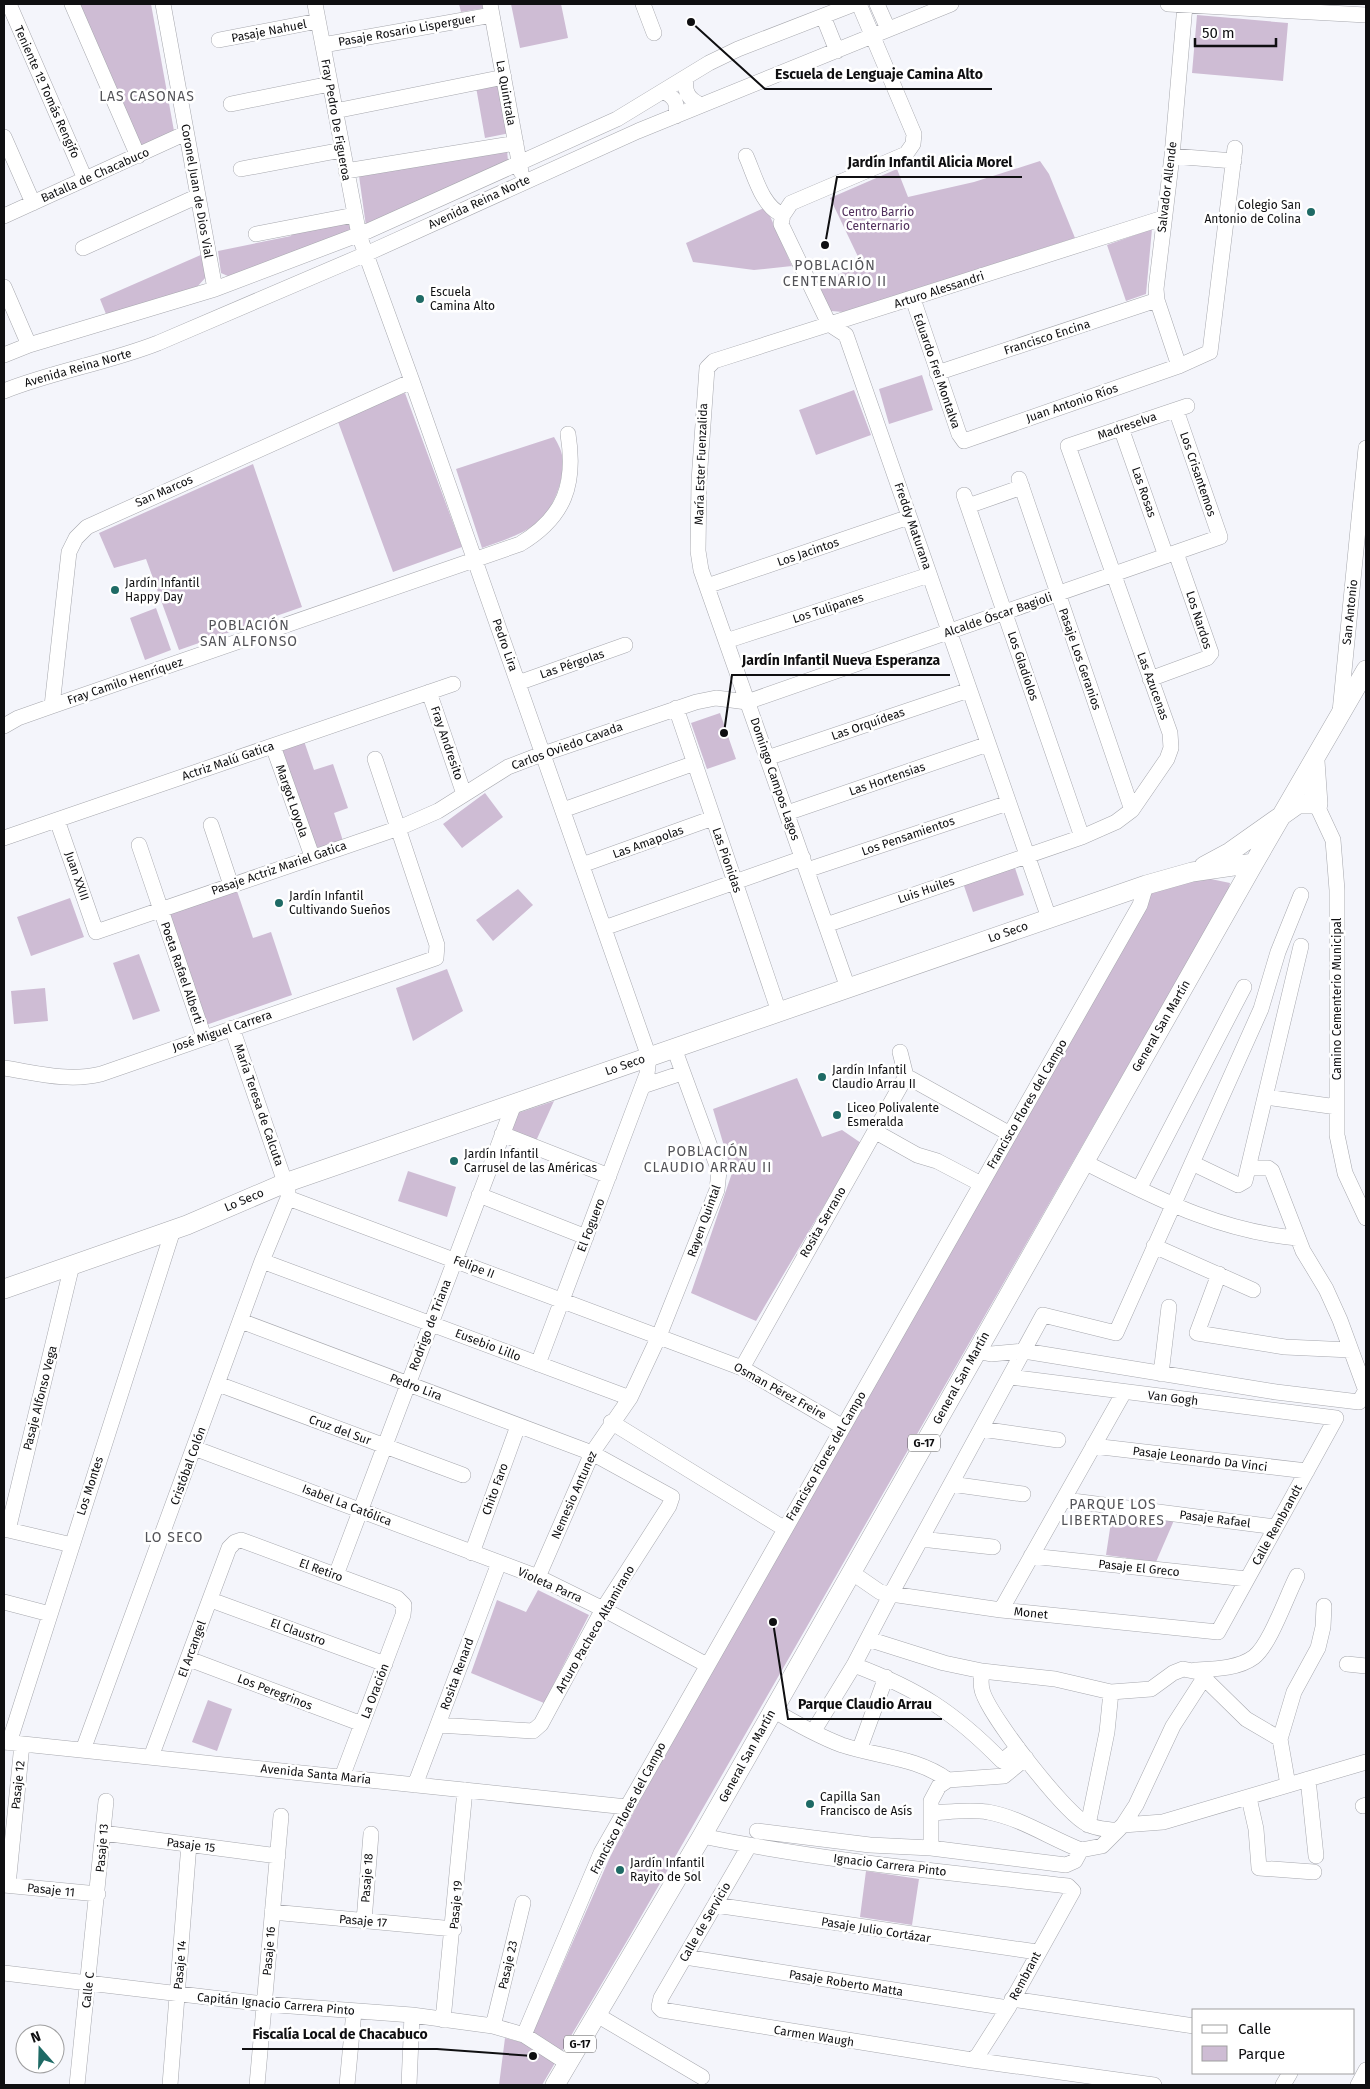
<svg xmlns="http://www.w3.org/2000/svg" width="1370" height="2089" font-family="'Fira Sans',sans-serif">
<rect width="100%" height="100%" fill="#f4f5fb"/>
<path fill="#cebcd4" d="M78,4h73l23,127 -38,17z
M459,4h25l1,4 -24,4z
M511,4h50l7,34 -48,10z
M1197,15l91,8 -5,58 -91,-8z
M502,83l8,50 -25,5 -9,-51z
M507,150l1,11 -142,65 -7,-50z
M1040,161l9,13 26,64 -232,74 -12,-1 -13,-26 43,-22 -31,-65 67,-29 11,28 66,-15z
M766,207l26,59 -38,4 -61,-8 -7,-19z
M352,218l-1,14 -121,45 -9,-4 -3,-22 73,-15 2,-5z
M1152,229l-6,65 -20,7 -19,-56z
M203,254l4,22 -11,12 -90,26 -6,-15z
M922,375l11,35 -44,14 -10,-35z
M854,390l17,45 -55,20 -17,-45z
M405,393l57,154 -69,25 -56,-153z
M554,437c3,5 7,12 8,18 4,22 -8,55 -27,69 -15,12 -35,17 -53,24l-26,-79z
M253,464l49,143 -123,43 -33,-91 -32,9 -15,-35z
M156,608l15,42 -26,10 -15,-42z
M720,713l16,46 -29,10 -16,-46z
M304,741l10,29 19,-6 15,44 -14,5 9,28 -30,10 -33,-102z
M485,793l18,24 -41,31 -19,-24z
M1014,865l10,30 -51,17 -10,-29z
M1206,878l24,5 -1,6 -598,1045 -89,151h-43l6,-47 23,6 82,-187 29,-55 195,-359 315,-550 8,-7z
M518,889l15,16 -40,36 -17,-21z
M237,891l16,47 18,-6 21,63 -86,30 -38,-111z
M70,898l14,39 -53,19 -14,-39z
M139,954l21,57 -27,9 -20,-57z
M447,969l16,42 -50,30 -17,-53z
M45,988l3,33 -34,3 -3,-33z
M797,1078l25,59 20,-7 19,13 -105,178 -65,-28 41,-120 -19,-64z
M554,1101l-18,40 -25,-8 7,-20z
M408,1171l48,16 -9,30 -49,-16z
M1113,1509l62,9 -19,44 -50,-7z
M538,1590l51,25 -45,88 -73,-30 26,-73 29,12z
M208,1700l24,9 -15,42 -25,-9z
M866,1871l53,8 -7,46 -52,-8z"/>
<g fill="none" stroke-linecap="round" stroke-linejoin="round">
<g stroke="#a7a8ae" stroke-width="16">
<path id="minor" d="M9,4l76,175
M72,4l66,152
M163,4l52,285
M315,4l44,231 53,146 237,676 -2,17 -109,290
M490,4l31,168
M643,4l11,29
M859,4l55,130 -1,10 -7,10 -115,49 -8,12 -2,9 48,100 17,11 203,583
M877,4l11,25
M1168,4l198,11
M823,16l14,35
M219,40l99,-19
M323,45l169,-30
M686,77c-2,15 2,22 15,28
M663,91c12,6 15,12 13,25
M231,104l99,-20
M335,111l169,-34
M4,137l29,66
M746,156c9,20 16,51 37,59
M1172,156l62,5
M241,169l101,-19
M346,171l170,-28
M4,216l182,-83
M256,234l98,-19
M83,248l115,-52
M4,287l25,58
M913,299l46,135 5,7 215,-75 31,-14 25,-204
M4,355l25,-10 186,-56 153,-58 249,-112 92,-56 29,-14 116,-45
M1179,366l-22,-66 -1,-11 16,-133 13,-151
M937,373l220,-73
M4,391c50,-20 103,-28 154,-48l208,-89 272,-123 313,-127
M1121,428l45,128
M1019,479l113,331
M964,495l118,342
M968,506l54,-19
M707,586l202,-69
M726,641l203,-66
M1150,679l57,-21 4,-5 -35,-100
M518,683l107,-38
M429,692l35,102
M52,706l17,-154 7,-14 11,-11 325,-146
M676,708l103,304
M1340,712l26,-264
M4,726l14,-8 34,-12 468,-162c45,-27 56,-60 48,-110
M273,746l39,110
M767,758l202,-68
M1312,795l21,45 4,50v245l8,38 21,45
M563,810l132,-47
M787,813l201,-69
M57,820l39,112 303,-104 39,-17 70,-44 26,-10 162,-55 20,-4 31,4 473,-165 -44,-127
M211,825l20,60
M4,838l449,-154
M139,845l65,192
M582,865l131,-47
M807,870l201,-67
M826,925l256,-88 34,-15 16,-12 35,-51 4,-11 -1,-15 -102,-287 119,-40
M604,928l199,-70
M848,988l-147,-418 -3,-19 1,-70 8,-113 7,-7 449,-143
M900,1052l6,24 104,58
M4,1068c33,5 64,14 97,6l335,-116 1,-13 -62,-186
M643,1086l39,-13
M1266,1097l71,10
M876,1132l41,23 20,6 44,23
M502,1134l107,42
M1084,1162c71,35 133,69 213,76
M1192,1163l46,22 7,-4 56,-235
M1248,1168h20l4,3 31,80 23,38 14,31 26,71
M1139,1189l105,-202
M479,1195l107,42
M288,1198l454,170 101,59
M1154,1246l99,44
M262,1261l368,137
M1219,1274l-22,59 88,14 66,3
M241,1321l351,132 80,44 -3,9 -66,103 -62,115 -8,7 -95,-6
M976,1351l15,3 33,-3 252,41 83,10 7,-12
M742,1368l164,-292
M1161,1374l8,-67
M218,1384l245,91
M611,1422l174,107
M981,1429l77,11
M1093,1446l214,25
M194,1448l344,129 65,32 104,56
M951,1484l72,10
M1065,1500l211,27
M4,1529l68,16
M8,1530l64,-265
M921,1539l72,8
M472,1553l46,-127
M1031,1556l216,23
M851,1572l29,20 11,2 110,16 217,22 118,-214 -326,-41
M336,1575l178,-471
M538,1577l54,-124 38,-55 29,-62 58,-146 2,-19 -45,-123
M211,1600l174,64
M4,1602l46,12
M1001,1610l123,-218
M868,1639l76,24 38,8 73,8 56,13 40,-3 22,-16 10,-4 15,3 48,47 34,20
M189,1659l173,65
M1347,1664l19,2
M854,1665c64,24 100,47 148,96l16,-13
M1195,1670c18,-1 43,-1 59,-13 16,-12 33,-62 43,-81
M982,1671c-1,7 -2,15 1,22 9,26 81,119 104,131 8,5 21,5 30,7
M773,1710c22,13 45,26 69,35 36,12 74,12 106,35
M813,1732l41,-67 37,-71 152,-279 73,18 145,-324 17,-57 23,-57
M4,1742l623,65
M9,1743l164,-513
M860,1748l26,-71
M83,1750l179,-489 26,-63v-7l-56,-163
M151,1757l78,-209 6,-6 6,-2 156,58 7,7 -1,10 -61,162
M1308,1779l8,77
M415,1785l84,-222
M1288,1785l-8,-46 14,-47 24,-44 5,-21 1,-21
M1249,1798l7,31 3,39 55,4
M1363,1806l3,-1
M931,1813c19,-1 38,-4 57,-1 33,6 62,26 93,38
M1088,1825l19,-93 4,-40
M1123,1825l40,-3 203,-60
M757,1831l113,14 61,3 135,17 9,-4 6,-11 21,-4 21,-21 13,-20 37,-79 31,-48
M103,1833l175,23
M702,1836c120,25 243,36 366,50l5,5 -65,117 -30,47 -6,5 -310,-50 -3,-3 2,-9 88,-152
M931,1848v-47l8,-15 9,-6 56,-4 22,-18
M4,1885l94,9
M8,1885l14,-141
M715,1905l322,47
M272,1912l182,17
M364,1921l7,-87
M685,1957l323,51
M4,1973l260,31 148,11 81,11 31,9 45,29
M1012,1999l182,27
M597,2015l105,62
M443,2020l22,-230
M493,2026l30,-123
M524,2035l77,-182 539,-948 6,-20
M972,2060l182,25
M77,2085l29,-284
M170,2085l19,-241
M257,2085l24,-269
M347,2085l7,-74
M409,2085l3,-70
M1283,2085l7,-12
M1358,2085l8,-15"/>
</g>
<g stroke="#a7a8ae" stroke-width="20">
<path id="major" d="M1204,866l26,-14 68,-48h20l-3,-43
M4,1289l183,-64 98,-42 861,-298 46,-13 62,-9
M555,2085l147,-249 552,-973 112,-193"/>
</g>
<use href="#minor" stroke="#fff" stroke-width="15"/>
<use href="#major" stroke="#fff" stroke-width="19"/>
</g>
<g fill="#1e6a65" stroke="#fff" stroke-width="2">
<circle cx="1311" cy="212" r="5"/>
<circle cx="420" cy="299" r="5"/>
<circle cx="115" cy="590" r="5"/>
<circle cx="279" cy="903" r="5"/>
<circle cx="822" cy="1077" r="5"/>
<circle cx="837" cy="1115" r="5"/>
<circle cx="454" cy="1161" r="5"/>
<circle cx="810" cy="1804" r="5"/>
<circle cx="620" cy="1870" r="5"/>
</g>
<g text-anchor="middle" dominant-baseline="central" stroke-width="5" stroke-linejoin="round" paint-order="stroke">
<g fill="#fff" stroke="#575758" stroke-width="1">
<rect x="908" y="1434.5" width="32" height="17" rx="4"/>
<rect x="564" y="2035.5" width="32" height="17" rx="4"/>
</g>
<g font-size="11" font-weight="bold" fill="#0f0f11">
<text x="924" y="1443">G-17</text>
<text x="580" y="2044">G-17</text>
</g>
<g font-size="12" fill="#0f0f11" stroke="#fff">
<text transform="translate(407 30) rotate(-10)">Pasaje Rosario Lisperguer</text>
<text transform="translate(269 31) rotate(-11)">Pasaje Nahuel</text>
<text transform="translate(47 92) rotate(66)">Teniente 1º Tomás Rengifo</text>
<text transform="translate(506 93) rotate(80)">La Quintrala</text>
<text transform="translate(336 120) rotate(80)">Fray Pedro De Figueroa</text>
<text transform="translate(95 175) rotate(-24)">Batalla de Chacabuco</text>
<text transform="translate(1167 187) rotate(-83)">Salvador Allende</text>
<text transform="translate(197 191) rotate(80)">Coronel Juan de Dios Vial</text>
<text transform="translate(479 202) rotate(-25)">Avenida Reina Norte</text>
<text transform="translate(939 290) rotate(-18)">Arturo Alessandri</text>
<text transform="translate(1047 337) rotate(-18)">Francisco Encina</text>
<text transform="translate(78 368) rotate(-16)">Avenida Reina Norte</text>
<text transform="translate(937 371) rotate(71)">Eduardo Frei Montalva</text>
<text transform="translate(1072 403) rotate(-19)">Juan Antonio Ríos</text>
<text transform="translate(1127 426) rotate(-19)">Madreselva</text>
<text transform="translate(701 464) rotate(-88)">María Ester Fuenzalida</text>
<text transform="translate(1198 474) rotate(71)">Los Crisantemos</text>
<text transform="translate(164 491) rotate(-24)">San Marcos</text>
<text transform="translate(1144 492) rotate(71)">Las Rosas</text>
<text transform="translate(913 526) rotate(71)">Freddy Maturana</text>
<text transform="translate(808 552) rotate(-19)">Los Jacintos</text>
<text transform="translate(828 608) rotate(-18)">Los Tulipanes</text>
<text transform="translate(1350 612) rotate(-84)">San Antonio</text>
<text transform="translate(998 615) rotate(-19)">Alcalde Óscar Bagioli</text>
<text transform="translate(1199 620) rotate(72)">Los Nardos</text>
<text transform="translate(505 645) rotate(71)">Pedro Lira</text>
<text transform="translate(1080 659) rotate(71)">Pasaje Los Geranios</text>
<text transform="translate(572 664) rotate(-19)">Las Pérgolas</text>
<text transform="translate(1023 666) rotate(71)">Los Gladiolos</text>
<text transform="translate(125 681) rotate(-19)">Fray Camilo Henríquez</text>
<text transform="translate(1153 686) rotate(70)">Las Azucenas</text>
<text transform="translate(868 724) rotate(-19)">Las Orquídeas</text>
<text transform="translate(447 743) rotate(71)">Fray Andresito</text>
<text transform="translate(567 746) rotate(-20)">Carlos Oviedo Cavada</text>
<text transform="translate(228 761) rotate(-19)">Actriz Malú Gatica</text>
<text transform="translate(775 779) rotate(71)">Domingo Campos Lagos</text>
<text transform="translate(887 779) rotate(-19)">Las Hortensias</text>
<text transform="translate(292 801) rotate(71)">Margot Loyola</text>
<text transform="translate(908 836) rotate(-19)">Los Pensamientos</text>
<text transform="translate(648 842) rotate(-20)">Las Amapolas</text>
<text transform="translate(727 860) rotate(71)">Las Pionidas</text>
<text transform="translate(279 868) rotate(-19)">Pasaje Actriz Mariel Gatica</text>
<text transform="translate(77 876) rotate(71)">Juan XXIII</text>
<text transform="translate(926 890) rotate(-19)">Luis Huiles</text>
<text transform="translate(1008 932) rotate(-19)">Lo Seco</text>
<text transform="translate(182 973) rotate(71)">Poeta Rafael Alberti</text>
<text transform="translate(1337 999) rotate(-90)">Camino Cementerio Municipal</text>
<text transform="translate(1161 1026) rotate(-60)">General San Martín</text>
<text transform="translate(222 1031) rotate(-19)">José Miguel Carrera</text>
<text transform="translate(625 1065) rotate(-19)">Lo Seco</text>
<text transform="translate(1027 1104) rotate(-60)">Francisco Flores del Campo</text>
<text transform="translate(259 1105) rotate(71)">María Teresa de Calcuta</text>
<text transform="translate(244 1200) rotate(-23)">Lo Seco</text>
<text transform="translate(704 1221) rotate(-70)">Rayen Quintal</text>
<text transform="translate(823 1222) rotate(-60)">Rosita Serrano</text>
<text transform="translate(591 1225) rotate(-69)">El Foguero</text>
<text transform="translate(474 1267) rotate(21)">Felipe II</text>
<text transform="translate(430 1325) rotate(-69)">Rodrigo de Triana</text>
<text transform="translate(488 1345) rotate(21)">Eusebio Lillo</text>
<text transform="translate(961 1378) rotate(-61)">General San Martín</text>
<text transform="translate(416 1387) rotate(21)">Pedro Lira</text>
<text transform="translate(780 1391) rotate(29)">Osman Pérez Freire</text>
<text transform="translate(40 1398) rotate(-76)">Pasaje Alfonso Vega</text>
<text transform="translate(1173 1398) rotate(7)">Van Gogh</text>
<text transform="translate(340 1430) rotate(20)">Cruz del Sur</text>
<text transform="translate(826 1456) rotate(-60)">Francisco Flores del Campo</text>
<text transform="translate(1200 1459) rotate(7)">Pasaje Leonardo Da Vinci</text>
<text transform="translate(188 1466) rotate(-70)">Cristóbal Colón</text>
<text transform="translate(90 1486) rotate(-72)">Los Montes</text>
<text transform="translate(495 1489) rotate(-70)">Chito Faro</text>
<text transform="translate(574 1495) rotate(-66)">Nemesio Antunez</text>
<text transform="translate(347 1505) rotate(21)">Isabel La Católica</text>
<text transform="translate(1215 1519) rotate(7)">Pasaje Rafael</text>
<text transform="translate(1277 1525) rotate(-61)">Calle Rembrandt</text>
<text transform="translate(1139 1568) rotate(6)">Pasaje El Greco</text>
<text transform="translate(321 1570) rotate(20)">El Retiro</text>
<text transform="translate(550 1585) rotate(24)">Violeta Parra</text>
<text transform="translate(1031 1613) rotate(6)">Monet</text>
<text transform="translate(595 1629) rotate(-60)">Arturo Pacheco Altamirano</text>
<text transform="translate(298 1632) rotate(20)">El Claustro</text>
<text transform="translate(192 1649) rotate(-70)">El Arcangel</text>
<text transform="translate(457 1674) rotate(-70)">Rosita Renard</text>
<text transform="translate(375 1691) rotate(-69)">La Oración</text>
<text transform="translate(275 1692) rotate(21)">Los Peregrinos</text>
<text transform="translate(747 1756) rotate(-61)">General San Martín</text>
<text transform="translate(316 1774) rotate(6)">Avenida Santa María</text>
<text transform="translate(18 1785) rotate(-84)">Pasaje 12</text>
<text transform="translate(628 1808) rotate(-62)">Francisco Flores del Campo</text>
<text transform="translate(191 1845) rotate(7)">Pasaje 15</text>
<text transform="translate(102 1848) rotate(-85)">Pasaje 13</text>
<text transform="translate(890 1865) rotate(7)">Ignacio Carrera Pinto</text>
<text transform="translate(367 1878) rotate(-86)">Pasaje 18</text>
<text transform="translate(51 1890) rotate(6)">Pasaje 11</text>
<text transform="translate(456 1905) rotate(-85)">Pasaje 19</text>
<text transform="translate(363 1921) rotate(5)">Pasaje 17</text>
<text transform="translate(705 1922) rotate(-60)">Calle de Servicio</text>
<text transform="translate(876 1930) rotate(9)">Pasaje Julio Cortázar</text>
<text transform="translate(269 1951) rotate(-85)">Pasaje 16</text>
<text transform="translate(180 1965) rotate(-85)">Pasaje 14</text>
<text transform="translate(508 1965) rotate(-77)">Pasaje 23</text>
<text transform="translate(1025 1976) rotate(-62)">Rembrant</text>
<text transform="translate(846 1983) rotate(9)">Pasaje Roberto Matta</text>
<text transform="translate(88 1990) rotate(-84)">Calle C</text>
<text transform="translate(276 2004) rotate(5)">Capitán Ignacio Carrera Pinto</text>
<text transform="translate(814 2036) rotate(9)">Carmen Waugh</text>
</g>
<g font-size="12" fill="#0f0f11" stroke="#fff" text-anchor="start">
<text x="1301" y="205" text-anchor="end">Colegio San<tspan x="1301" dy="14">Antonio de Colina</tspan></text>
<text x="430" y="292">Escuela<tspan x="430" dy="14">Camina Alto</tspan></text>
<text x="125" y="583">Jardín Infantil<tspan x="125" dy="14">Happy Day</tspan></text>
<text x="289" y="896">Jardín Infantil<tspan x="289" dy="14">Cultivando Sueños</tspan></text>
<text x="832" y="1070">Jardín Infantil<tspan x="832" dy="14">Claudio Arrau II</tspan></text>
<text x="847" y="1108">Liceo Polivalente<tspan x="847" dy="14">Esmeralda</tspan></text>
<text x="464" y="1154">Jardín Infantil<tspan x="464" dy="14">Carrusel de las Américas</tspan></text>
<text x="820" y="1797">Capilla San<tspan x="820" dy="14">Francisco de Asís</tspan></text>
<text x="630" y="1863">Jardín Infantil<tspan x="630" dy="14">Rayito de Sol</tspan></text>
</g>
<g font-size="12" fill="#52315d" stroke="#fff">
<text x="878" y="212">Centro Barrio<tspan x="878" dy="14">Centernario</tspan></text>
</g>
<g font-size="14" letter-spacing="1" fill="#535358" stroke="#fff">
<text x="147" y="96">LAS CASONAS</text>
<text x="835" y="265">POBLACIÓN<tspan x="835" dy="16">CENTENARIO II</tspan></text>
<text x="249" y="625">POBLACIÓN<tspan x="249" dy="16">SAN ALFONSO</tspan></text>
<text x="708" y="1151">POBLACIÓN<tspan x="708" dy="16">CLAUDIO ARRAU II</tspan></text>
<text x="1113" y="1504">PARQUE LOS<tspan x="1113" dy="16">LIBERTADORES</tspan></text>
<text x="174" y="1537">LO SECO</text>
</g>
</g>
<path fill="none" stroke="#0f0f11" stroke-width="2" d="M691 22L765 89H992M825 245L837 177H1022M724 733L732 675H950M773 1622L788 1719H942M533 2056L437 2049H242"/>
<g fill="#0f0f11" stroke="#fff" stroke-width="2">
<circle cx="691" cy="22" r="5"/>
<circle cx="825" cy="245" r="5"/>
<circle cx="724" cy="733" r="5"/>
<circle cx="773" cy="1622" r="5"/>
<circle cx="533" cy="2056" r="5"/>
</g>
<g font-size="14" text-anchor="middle" font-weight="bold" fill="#0f0f11" stroke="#fff" stroke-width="5" stroke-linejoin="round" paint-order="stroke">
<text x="879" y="79">Escuela de Lenguaje Camina Alto</text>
<text x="930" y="167">Jardín Infantil Alicia Morel</text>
<text x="841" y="665">Jardín Infantil Nueva Esperanza</text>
<text x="865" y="1709">Parque Claudio Arrau</text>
<text x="340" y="2039">Fiscalía Local de Chacabuco</text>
</g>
<rect width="1370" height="2089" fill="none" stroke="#0f0f11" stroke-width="10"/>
<rect x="1192" y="2009" width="162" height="65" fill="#ffffff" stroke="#9f9fa0"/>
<rect x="1202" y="2025" width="25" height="8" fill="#ffffff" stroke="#9f9fa0"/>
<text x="1238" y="2034" font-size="15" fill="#0f0f11">Calle</text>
<rect x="1202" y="2046" width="25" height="15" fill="#cebcd4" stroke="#9f9fa0"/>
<text x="1238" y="2059" font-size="15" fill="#0f0f11">Parque</text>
<g transform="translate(40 2049) rotate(340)"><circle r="24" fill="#ffffff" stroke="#9f9fa0"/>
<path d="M0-4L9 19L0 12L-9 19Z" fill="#1e6a65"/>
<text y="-8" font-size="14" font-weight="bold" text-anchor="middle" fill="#0f0f11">N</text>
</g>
<path d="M1195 38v8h81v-8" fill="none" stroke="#0f0f11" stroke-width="2.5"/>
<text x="1202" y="38" font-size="15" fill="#0f0f11" stroke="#ffffff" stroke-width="4" paint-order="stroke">50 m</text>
</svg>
